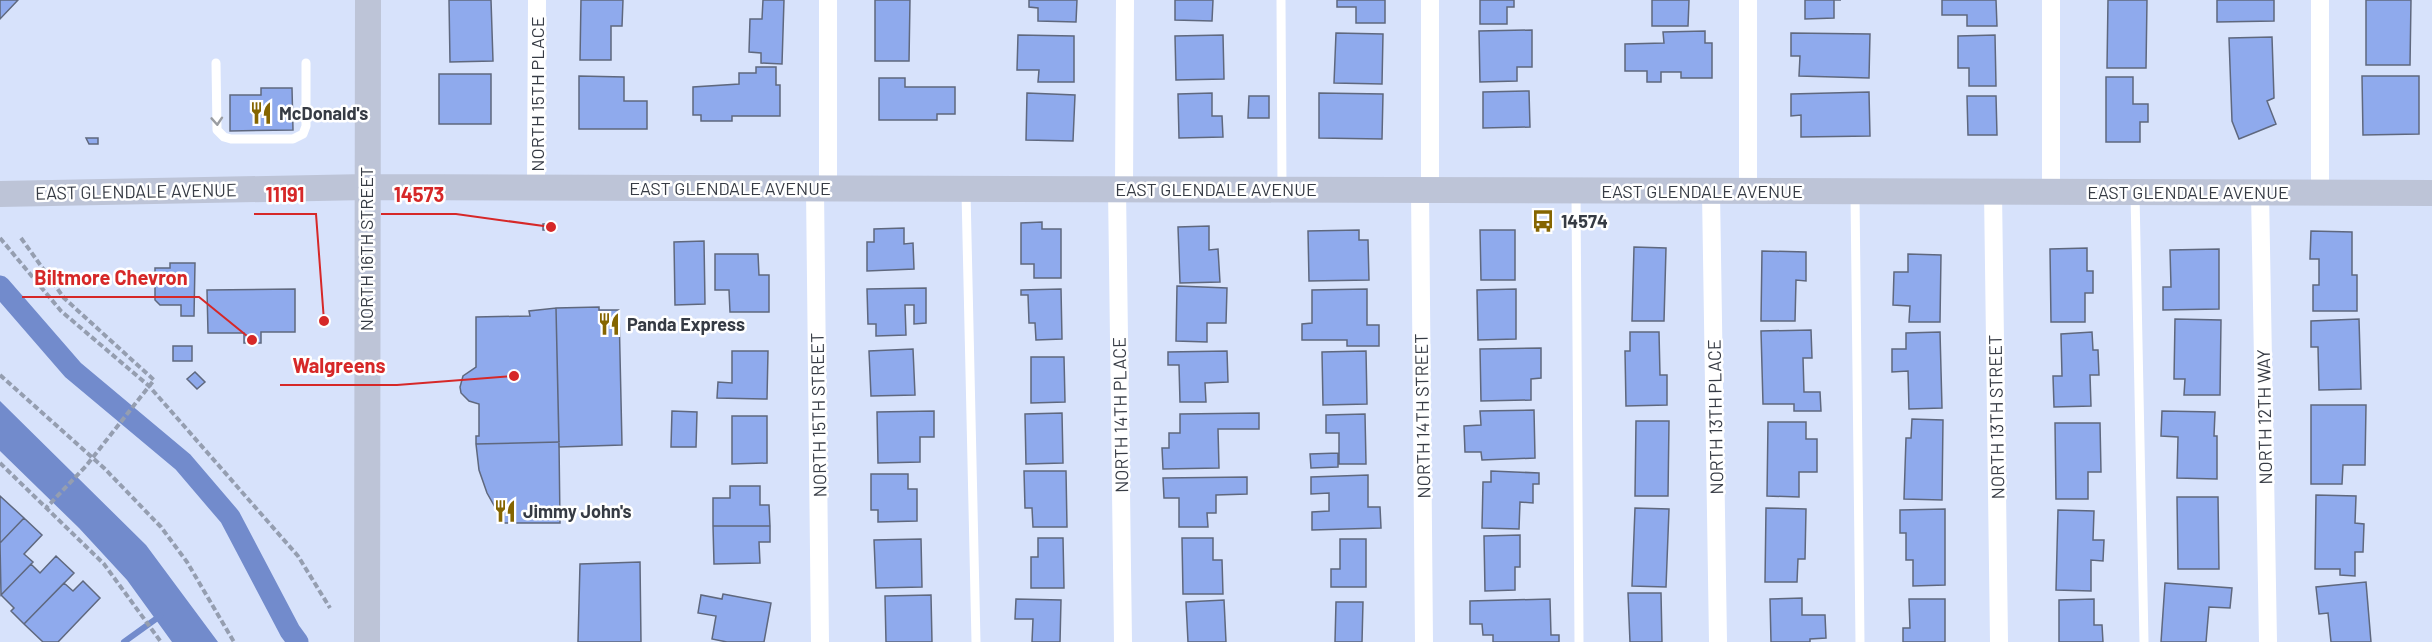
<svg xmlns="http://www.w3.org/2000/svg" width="2432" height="642" font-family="Barlow,sans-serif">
<rect width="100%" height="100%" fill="#d7e2fb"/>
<path fill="#728bcc" d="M0,401l146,144 72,97h-46l-45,-62 -48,-52 -79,-77z"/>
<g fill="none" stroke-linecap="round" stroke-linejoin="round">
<path stroke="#728bcc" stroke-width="6" d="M124,642l36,-26"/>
<path stroke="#728bcc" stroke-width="21" d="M0,286l73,84 110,92 47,55 60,114 8,11"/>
</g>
<path fill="#8faaed" stroke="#5f687e" stroke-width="1.5" d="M0,0h18l-18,19z
M449,0h42l2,61 -43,1z
M581,0h42l-1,26h-11v34h-31z
M763,0h21l-2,64 -21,-1v-10l-12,-1 1,-33h12z
M875,0h35l-1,61h-34z
M1029,0h48l-1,22 -38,-1v-13l-9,-1z
M1175,0h38l-1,21 -37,-1z
M1337,0h48v23h-29v-16h-19z
M1480,0h34v7h-7v17h-27z
M1652,0h37l-1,26h-36z
M1805,0h36h-7v18l-29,1z
M1942,0h54l1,26h-30v-11h-25z
M2108,0h39l-1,68h-39z
M2217,0h57v21l-57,1z
M2366,0h45l-1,65h-44z
M1532,30v37h-15v14l-37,1 -1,-51z
M1705,31v12h7v35h-31v-6h-20v10h-14v-11h-22v-27l39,-1 -1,-11z
M1336,33l47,1 -1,50 -48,-1z
M1791,33l79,1 -1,44 -70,-2 1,-20h-9z
M1018,35l56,1v46h-36l1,-12h-22z
M1223,35l1,44 -48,1 -1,-44z
M1995,35l1,51h-27v-18h-11v-32z
M2272,37l2,61 -7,3 9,23 -37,15 -7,-18 -3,-83z
M756,67h20v18h4v31h-48v5h-31v-6h-8v-28l46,-3v-11h17z
M439,74h52v50h-52z
M579,76l45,1v24h23v28h-68z
M2362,76h57v58l-56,1z
M2106,77h27v27h15v18h-8v20h-34z
M879,78h26v9h50v27h-18v6h-58z
M261,88h31l1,42 -63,1v-36h31z
M1529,91l1,36 -47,1v-36z
M1869,92l1,44 -69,1v-22l-10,1v-22z
M1027,93l48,2 -2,46 -47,-1z
M1212,93v23h10l1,21 -44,1 -1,-44z
M1319,93l64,1 -1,45 -63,-1z
M1249,96h20v22h-21z
M1967,96h29l1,39h-29z
M86,138h12v6h-9z
M1042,222v7h19v49h-27v-14h-13v-41z
M543,224h9l4,6h-13z
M1209,226v24l9,-1 2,33 -40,1 -2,-56z
M904,228v16l9,-1 1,26 -47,2v-29h7v-13z
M1359,230v10h9l1,40 -60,1 -1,-50z
M1480,230h35v50h-34z
M2311,231l41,1v43h5v36h-44v-26h6v-26h-9z
M704,241l1,63 -30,1 -1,-63z
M1634,247l32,1 -2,73h-32z
M2087,248v23h6v22h-8v29h-34l-1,-73z
M2219,249v60l-56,1v-23h8l-1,-37z
M1762,251l44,1v29l-10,-1 -1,41h-34z
M715,254h43l1,21h10v37h-39l-1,-22h-14z
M1908,254l33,1 -1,67h-31l1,-16 -17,-1 1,-33h14z
M170,263h25l-1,53h-13v-11h-21l-5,-5v-32h15z
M1177,286l50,2 -1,35h-19v19l-31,-1z
M926,288v35l-12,1v-19h-9l1,30 -30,1v-12h-8l-1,-35z
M295,289v43h-34v11h-17v-10h-36l-1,-43z
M1061,289l1,50 -26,1 -1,-17h-6l-1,-28h-7v-5z
M1367,289v36h12v21h-32v-6h-45v-16l10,-1v-33z
M1516,289v50l-38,1 -1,-50z
M599,307v3h20l3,135 -63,2 -3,-139z
M556,308l3,134 -83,2v-8h3v-32l-10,-3 -8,-8 -1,-6 3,-11 13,-9v-50l54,-1 -1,-5z
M2175,319l46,1 -1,75h-36l1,-16h-11z
M2359,319l2,70 -42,1 -1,-43h-7v-26z
M1811,330l1,28h-9l1,34h16l1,19h-27v-7h-31l-2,-73z
M1630,332h29l1,43h7v30l-41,1 -1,-55h5z
M1940,332l2,76 -33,1 -1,-38 -16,1v-23h14v-16z
M2092,332l1,18h5l1,25h-9l1,31 -37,1 -1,-31h9l-1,-42z
M173,346h19v15h-19z
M1541,348v30l-10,1v21l-50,1 -1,-52z
M913,349l2,46 -44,1 -2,-45z
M732,351h36l-1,48 -50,-1 1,-16 14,1z
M1227,351l1,31 -23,1 1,19h-26l-1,-37h-11v-13z
M1366,351l1,53 -44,1 -1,-53z
M1031,357h33l1,45 -34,1z
M195,372l10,10 -8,7 -10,-10z
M2311,405h55l-1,60h-22l-1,19h-31z
M1534,410l1,48 -53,2 -1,-8h-16l-1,-26 17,-1 -1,-14z
M672,411l25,1 -1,35h-25z
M934,411v26h-14v25l-42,1 -1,-51z
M2162,411l53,1 -1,24h3v43l-40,-1 1,-41 -17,-1z
M1062,413l1,50 -37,1 -1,-50z
M1259,413v16h-41l1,39 -56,1 -1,-21h7v-15h11v-19z
M1365,414l1,50h-27v-31h-13v-18z
M732,416h35v47l-35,1z
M1912,419l31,1 -1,80 -38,-1 2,-61h5z
M1636,421h33l-1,75h-33z
M1768,422h38v17h11v33h-18v25l-32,-1z
M2055,423h45l1,49h-13v27h-32z
M559,442l1,81h-56l-17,-30 -8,-23 -3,-26z
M1338,453v14l-27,1 -1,-14z
M1024,471h42l1,56h-34l-1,-19h-7z
M1491,471l48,2v11h-6v19l-13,-1 -1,27 -37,-1 1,-46h8z
M871,474h37v15h9v32l-39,1v-12h-7z
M1368,475v32h12l1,21 -69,2v-18l17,-1v-18l-18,1v-17z
M1247,477v17l-31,1v18h-9l1,14h-29v-29h-15l-1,-20z
M730,486h30v19h9l1,21h-57v-28h17z
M2316,495l40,1 -1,27 9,1 -1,28h-8v24l-15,-1v-6h-25z
M0,496l24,22 -24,25z
M2177,497h41l1,72h-41z
M1635,508l34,1 -3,78 -34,-1z
M1766,508l40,1 -1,50h-7l-1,23h-32z
M1945,509v76l-32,1v-26h-7v-27h-6v-23z
M2058,510l36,1 -1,29h11l-1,21 -12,-1v31l-35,-1z
M24,518l18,17 -18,19 9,8 -32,33 -1,-52z
M713,526h57v16h-11l1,21 -46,1z
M1520,535v32h-5v23l-30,1 -1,-55z
M1038,538h25l1,50h-33v-31h7z
M1182,538h31v22h9l1,34h-40z
M921,539l1,48 -46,1 -2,-48z
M1340,539h26v48h-35v-18h9z
M56,556l18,17 -50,51 -13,-13 3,-3 -13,-13 30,-31 9,9z
M640,562l1,80h-63l2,-78z
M83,581l17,17 -42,44h-15l-19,-18 40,-41 9,8z
M2366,582l5,60h-40l-3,-29 -9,1 -3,-27z
M2165,583l67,5 -2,20 -21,-1 -3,35h-45z
M1628,593h33l1,49h-32z
M723,594l48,9 -7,39h-37l-15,-3 4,-23 -18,-3 3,-18 21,4z
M931,595l1,47h-46l-1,-46z
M1802,598v17h23l1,23 -16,1v3h-39l-1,-43z
M1016,599l45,1 -1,42h-28l1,-23h-18z
M1550,599l1,36h8v7h-66v-7h-10l-1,-11h-12v-23z
M1909,599h36v43h-42v-14h7z
M2094,599v26h8l1,17h-44v-42z
M1224,600l2,42h-38l-2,-40z
M1336,602h27l-1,40h-27z"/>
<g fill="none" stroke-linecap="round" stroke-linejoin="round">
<path stroke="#959eb0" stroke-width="4" stroke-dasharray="6 3" stroke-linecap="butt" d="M0,238l61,73 88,75 149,170 32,52
M21,238l43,60 90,82 -68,86 -40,42
M0,375l104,93 57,59 26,35 47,80
M0,463l104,101 57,78"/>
<path stroke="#fff" stroke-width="9" d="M1281,0l1,188
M216,63l1,67 7,7 7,2h62l10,-5 3,-8v-63
M1576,191l3,451
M966,192l10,450
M1855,194l5,448
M2135,194l9,448"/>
<path stroke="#fff" stroke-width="18" d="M1430,0v190
M1748,0v192
M536,188l1,-188
M1117,188l6,454
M1124,188l1,-188
M815,189l5,453
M828,189v-189
M1420,189l4,453
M1993,191l6,451
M1711,192l7,450
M2051,192v-192
M2260,192l8,450
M2320,192v-192"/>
<path stroke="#bdc4d7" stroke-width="26" d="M0,194l367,-7 2065,6
M367,642l1,-642"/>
</g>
<defs><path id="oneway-chevron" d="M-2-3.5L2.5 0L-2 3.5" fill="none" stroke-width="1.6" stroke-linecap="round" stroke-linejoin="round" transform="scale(1.5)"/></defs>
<use stroke="#9a9da2" href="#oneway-chevron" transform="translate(217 121) rotate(86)"/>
<defs>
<g id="restaurant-bare" transform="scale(1.8)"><path d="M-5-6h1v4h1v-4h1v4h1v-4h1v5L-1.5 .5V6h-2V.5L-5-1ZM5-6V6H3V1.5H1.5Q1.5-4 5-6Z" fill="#856500" stroke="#fff" stroke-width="2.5" paint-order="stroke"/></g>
<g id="bus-bare" transform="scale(1.8)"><path d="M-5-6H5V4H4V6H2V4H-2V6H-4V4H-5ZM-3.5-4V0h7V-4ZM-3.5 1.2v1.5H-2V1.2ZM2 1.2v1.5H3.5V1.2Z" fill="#856500" stroke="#fff" stroke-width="2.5" paint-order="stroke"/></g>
</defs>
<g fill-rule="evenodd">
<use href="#restaurant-bare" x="261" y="113"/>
<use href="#bus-bare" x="1543" y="221"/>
<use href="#restaurant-bare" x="609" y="324"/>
<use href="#restaurant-bare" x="505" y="511"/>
</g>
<g text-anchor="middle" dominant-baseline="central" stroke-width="5" stroke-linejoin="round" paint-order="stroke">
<g font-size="18" fill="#363b44" stroke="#fff">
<text transform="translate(537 94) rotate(-90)">NORTH 15TH PLACE</text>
<text x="730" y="188">EAST GLENDALE AVENUE</text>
<text x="1216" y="189">EAST GLENDALE AVENUE</text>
<text transform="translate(136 191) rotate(-1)">EAST GLENDALE AVENUE</text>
<text x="1702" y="191">EAST GLENDALE AVENUE</text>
<text x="2188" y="192">EAST GLENDALE AVENUE</text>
<text transform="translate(366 249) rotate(-90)">NORTH 16TH STREET</text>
<text transform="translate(818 415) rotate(-91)">NORTH 15TH STREET</text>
<text transform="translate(1120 415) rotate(-91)">NORTH 14TH PLACE</text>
<text transform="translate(1422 416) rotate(-91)">NORTH 14TH STREET</text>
<text transform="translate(1715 417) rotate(-91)">NORTH 13TH PLACE</text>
<text transform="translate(1996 417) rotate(-91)">NORTH 13TH STREET</text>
<text transform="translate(2264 417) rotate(-91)">NORTH 12TH WAY</text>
</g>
<g font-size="18" font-weight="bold" fill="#363b44" stroke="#fff" text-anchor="start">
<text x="279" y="113">McDonald's</text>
<text x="1561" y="221">14574</text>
<text x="627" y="324">Panda Express</text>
<text x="523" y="511">Jimmy John's</text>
</g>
</g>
<path fill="none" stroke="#d62828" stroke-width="2" d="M551 227L456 214H381M324 321L316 214H254M252 340L199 297H22M514 376L397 385H280"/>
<g fill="#d62828" stroke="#fff" stroke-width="2">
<circle cx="551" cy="227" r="6"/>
<circle cx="324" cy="321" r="6"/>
<circle cx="252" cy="340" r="6"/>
<circle cx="514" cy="376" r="6"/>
</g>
<g font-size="20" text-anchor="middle" font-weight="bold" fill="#d62828" stroke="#fff" stroke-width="5" stroke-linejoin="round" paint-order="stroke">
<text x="419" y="202">14573</text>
<text x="285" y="202">11191</text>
<text x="111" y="285">Biltmore Chevron</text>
<text x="339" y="373">Walgreens</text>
</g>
</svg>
